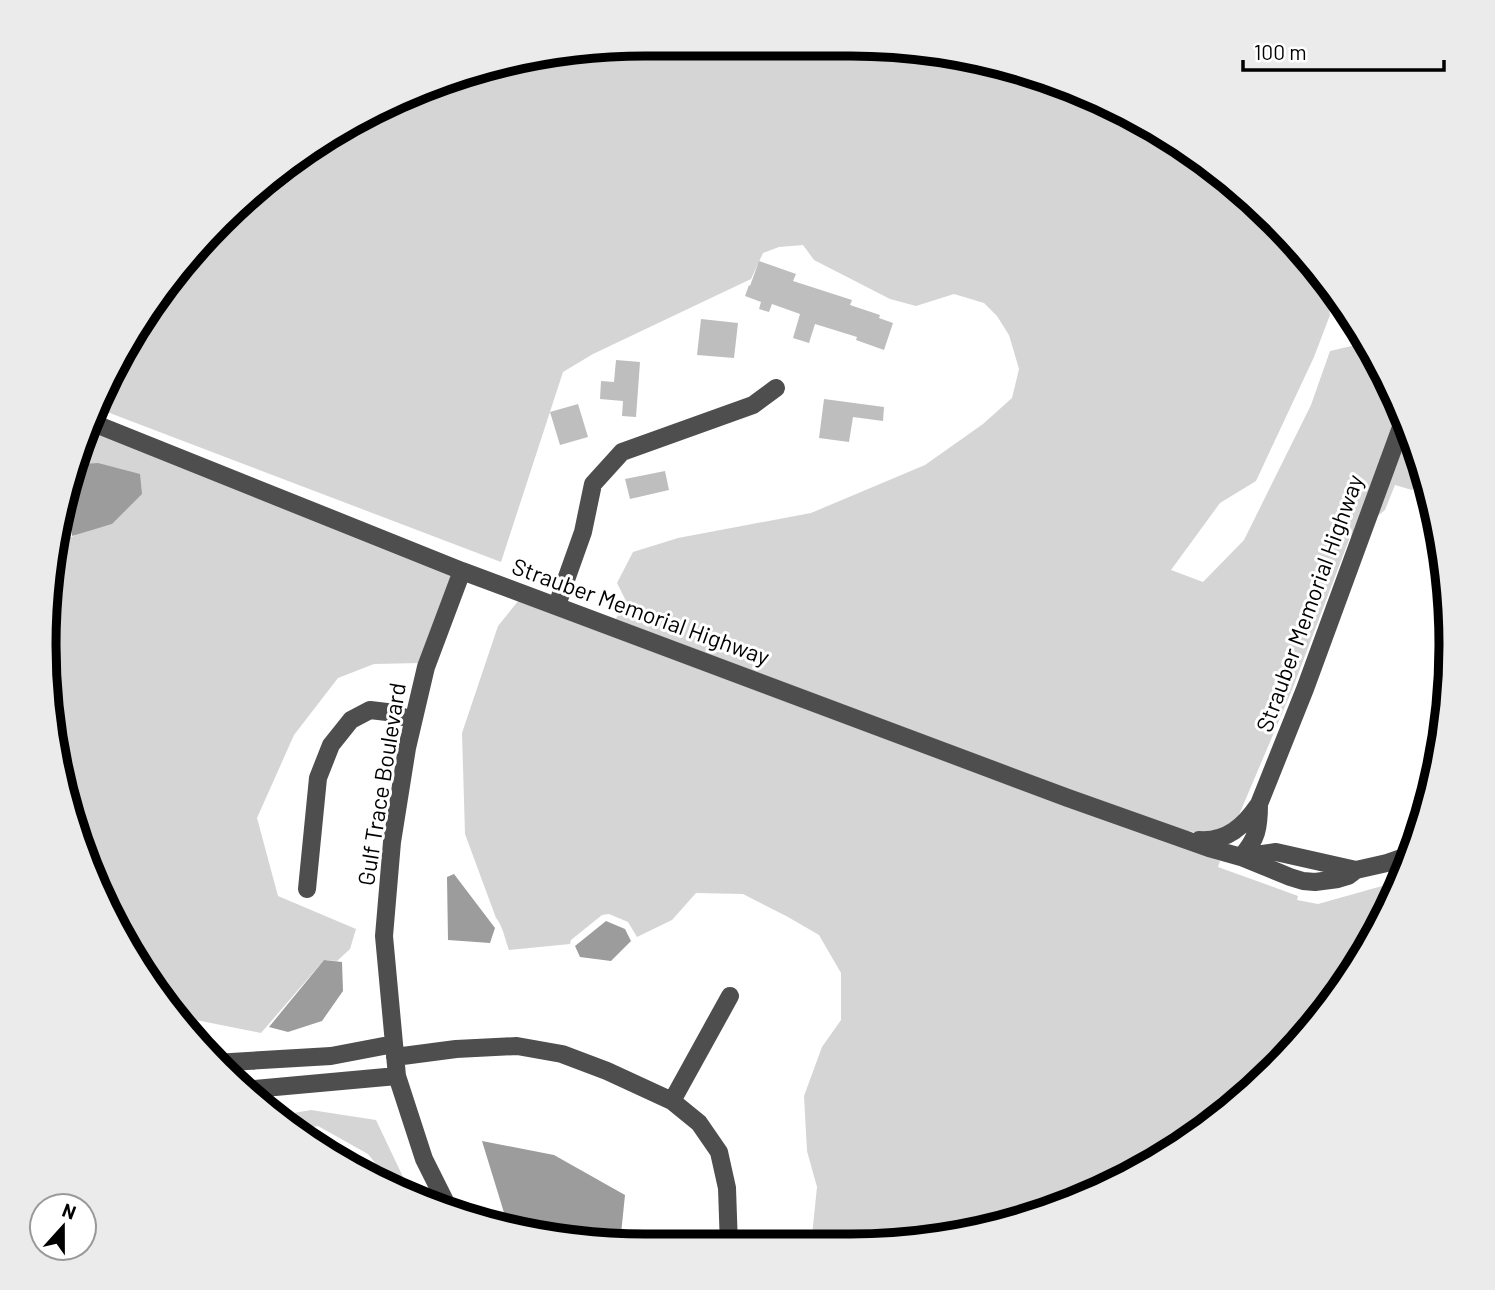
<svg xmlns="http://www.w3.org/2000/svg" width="1495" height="1290" font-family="Barlow,sans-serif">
<rect width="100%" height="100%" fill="#fff"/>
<path fill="#d5d5d5" d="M645,44l284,5 187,57 100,62 86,81 23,31 -1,3 6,32 -16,42 -58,124 -36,22 -49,67 32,12 41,-42 67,-135 19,-54 39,-9 31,68 -46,125 -4,2 -58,153 -56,132 -6,4 -24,7 -23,-2 -95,-34 -472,-178 9,-20 -8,-16 16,-31 45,-14 133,-25 114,-48 58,-41 29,-26 7,-29 -10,-34 -12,-19 -13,-13 -30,-9 -38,12 -26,-7 -76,-39 -11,-15 -24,2 -16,6 -12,26 -158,75 -30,18 -62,190 -407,-155 51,-96 104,-118 130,-87 111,-42z
M1409,428l10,23 5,22 -12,17 -17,-5 -10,25 -11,9z
M86,429l367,147 -33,87 -46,1 -36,14 -44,57 -37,83 21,78 78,33 -6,20 -13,12 -13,-1 -63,73 -75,-15 -8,1 -33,-40 -69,-140 -31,-154 4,-119c9,-32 35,-34 63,-42l-14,-61 -22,1z
M519,600l654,244v1l6,1 41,15 -2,6 80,29 -1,4 21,4 82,-23 -11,30 -62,100 -80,86 -96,68 -107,49 -154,31h-79l6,-58 -10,-36 -3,-55 18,-49 19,-27v-47l-22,-38 -31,-18 -45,-23 -47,-1 -24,27 -35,17 -9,-15 -19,-8 -7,1 -31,25 -1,4 -61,6c-4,-10 -6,-24 -13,-32l-31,-84 -3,-101 36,-107z
M311,1110l65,10 38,80 -22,-12v-4l-24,-30 -50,-28 -24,5 -18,-15z"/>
<path fill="#9c9c9c" d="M98,463l42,11 2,20 -30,30 -40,12 -3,-43 7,-29z
M454,874l41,54 -5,15 -42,-3 -1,-63z
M606,921l19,8 6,12 -20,20 -31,-4 -5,-11z
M324,960l18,2 1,29 -21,30 -34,11 -19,-5z
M482,1141l72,14 71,40 -5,49 -92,-9 -19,-6z"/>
<path fill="#bebebe" d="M759,261l37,13 -3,7 59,19 -2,5 30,10 -1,3 14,5 -9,27 -28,-10 1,-3 -42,-13 -6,19 -16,-5 7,-24 -28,-10 -3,8 -10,-3 2,-7 -16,-6 4,-11 1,1z
M701,319l37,4 -4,35 -37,-3z
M616,360l24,2 -4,55 -14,-1 1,-15 -23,-2 1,-18 13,1z
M824,399l60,8 -1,14 -30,-4 -4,25 -30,-4z
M578,404l10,33 -28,8 -10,-33z
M665,471l4,19 -39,9 -5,-20z"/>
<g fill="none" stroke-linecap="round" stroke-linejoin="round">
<path stroke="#4e4e4e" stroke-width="18" d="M88,421l374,150 606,227 141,50 32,9 49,20 13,4 12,1 23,-3 10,-3 8,-6
M557,605l26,-73 10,-48 29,-32 131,-47 23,-17
M1199,840c28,2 45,-14 60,-36l46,-115 99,-270
M1241,857l35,-5 80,18 31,-7 23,-8
M1241,857c16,-18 18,-29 18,-53
M307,889l11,-111 13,-33 20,-25 19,-10 17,2 26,8
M395,1057l61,-8 61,-3 45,8 45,17 65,30 27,22 20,29 8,36 2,58
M214,1063l117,-7 63,-12
M244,1090l153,-14
M672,1101l58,-105
M450,1211l-26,-52 -27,-83 -13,-140 8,-94 15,-94 19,-81 36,-96"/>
</g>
<g text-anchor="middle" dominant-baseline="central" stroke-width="6" stroke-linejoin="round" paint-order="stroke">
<g font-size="23" fill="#000" stroke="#fff">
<text transform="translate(1309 603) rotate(-70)">Strauber Memorial Highway</text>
<text transform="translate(641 611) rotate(20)">Strauber Memorial Highway</text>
<text transform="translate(381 784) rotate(-81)">Gulf Trace Boulevard</text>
</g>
</g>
<path d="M0 0H1495V1290H0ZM645 56H850A589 589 0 0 1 1439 645V645A589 589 0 0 1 850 1234H645A589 589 0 0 1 56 645V645A589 589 0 0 1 645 56Z" fill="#ebebeb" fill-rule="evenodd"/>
<path fill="none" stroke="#000" stroke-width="9" d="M645 56H850A589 589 0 0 1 1439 645V645A589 589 0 0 1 850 1234H645A589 589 0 0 1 56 645V645A589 589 0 0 1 645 56Z"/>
<g transform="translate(63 1227) rotate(21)"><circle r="33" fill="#ffffff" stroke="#999999" stroke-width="2"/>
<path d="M0-5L12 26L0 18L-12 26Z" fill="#000000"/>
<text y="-10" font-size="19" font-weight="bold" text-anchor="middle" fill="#000000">N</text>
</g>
<path d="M1243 60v10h201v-10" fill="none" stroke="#000000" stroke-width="3.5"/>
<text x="1254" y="60" font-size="21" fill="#000000" stroke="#ffffff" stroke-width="5" paint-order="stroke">100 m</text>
</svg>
